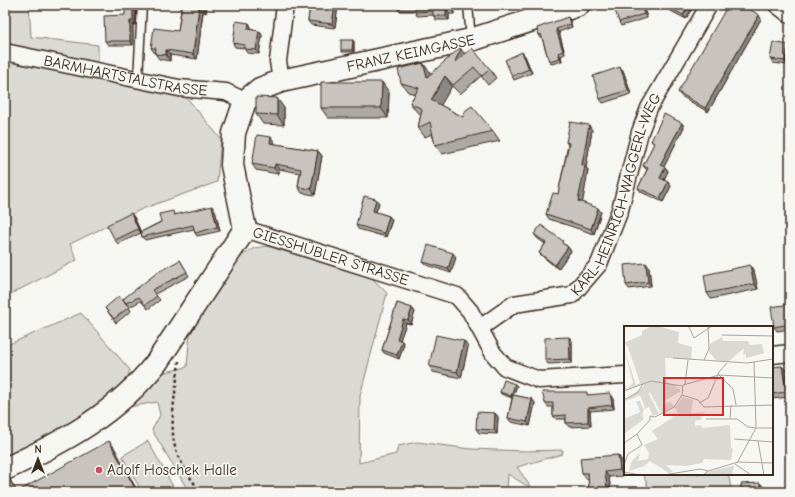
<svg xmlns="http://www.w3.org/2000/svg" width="795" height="497" font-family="'Comic Neue',sans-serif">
<rect width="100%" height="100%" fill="#f6f6f2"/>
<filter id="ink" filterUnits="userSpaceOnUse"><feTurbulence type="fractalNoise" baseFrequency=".025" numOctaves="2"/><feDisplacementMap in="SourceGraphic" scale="8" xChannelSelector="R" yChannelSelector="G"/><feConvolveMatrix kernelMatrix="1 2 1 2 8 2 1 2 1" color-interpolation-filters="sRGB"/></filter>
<g filter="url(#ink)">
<path fill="#dad9d3" stroke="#8a8278" d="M5,5h24l2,32 67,8v32l89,21 34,41 -4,43 -75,27 -72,35 7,16 -72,37z
M267,246l105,32 15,15 -27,103 -1,67 37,-9 2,-8 19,-4 54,7 54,2 38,-1 -1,4 -45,13 15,22 -24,-15 -1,18h-318l-37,-62 8,-15 -3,-13 -39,7 39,-35 30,-7 3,-36 51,-75 13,-8z
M81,313l49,57 -3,9 -46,44 -76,35v-112z
M148,441l28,51h-34l-20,-36z
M643,474h85l4,18h-82z"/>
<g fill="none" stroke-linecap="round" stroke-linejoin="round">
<g stroke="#3b2a1e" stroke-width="11">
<path id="lane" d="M468,5l3,34
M138,79l4,-74
M5,481l6,11"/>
</g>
<g stroke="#3b2a1e" stroke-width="19">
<g id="street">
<path d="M777,5l13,10"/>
<path id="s1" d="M5,52l174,36 47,4 19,9"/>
<path d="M281,81l-3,-20 7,-56"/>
<path id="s2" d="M245,229l212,67 13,15 23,42 12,14 34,13 86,-5"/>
<path id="s3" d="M480,328l34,-24 58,-9 27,-31 21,-54 20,-78 9,-24 60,-103"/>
<path d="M772,355l18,-2"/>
</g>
</g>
<g stroke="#3b2a1e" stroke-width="25">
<g id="secondary">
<path id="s4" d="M5,469c59,-27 111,-55 152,-107l88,-133 -13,-64 2,-32 11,-32 15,-12 21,-8 190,-41 107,-35"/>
</g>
</g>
<path stroke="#3b2a1e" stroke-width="2.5" stroke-dasharray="3 3" stroke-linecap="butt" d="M179,361c-2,25 -12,67 -2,92 6,14 14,27 24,39"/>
<use href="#lane" stroke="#f6f6f2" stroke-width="8"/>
<use href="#street" stroke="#f6f6f2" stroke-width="16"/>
<use href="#secondary" stroke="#f6f6f2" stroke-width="22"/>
</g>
<path fill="#aca8a3" stroke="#3b2a1e" d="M179,5h28l-1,8 -3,-1 -6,47 -27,-4v6l-11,-2 -8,-11 27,-17 3,-22z
M310,5h28l-3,23 -24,-3 -3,-4z
M367,5h87v9h-5v6h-13l-3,-5 -16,1 -2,-5h-16l-3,-5z
M490,5h17v1l-15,2z
M643,5l4,13 -26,8 -2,-4z
M664,5h30l-8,14 -19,-10z
M133,8l3,4 -1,13h-2v20h-25l-3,-4 20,-26z
M568,17l2,4 2,6 -13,5 6,22 -4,2 1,5 -10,3 -3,-3 -7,-23h-1l-2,-3z
M761,19l-53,93 -27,-16 -3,-4z
M249,23l2,4v2l8,2 3,4 -3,19 -12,-1 -3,-5 -9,-1 -2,-4z
M353,40l1,2v10h-12l-1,-2z
M790,47v8l-2,10 -15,-2 -3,-4z
M465,54l25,15 6,9 -8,7 -7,-9 -21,18 -8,-8 -12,19 23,12 30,14 7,10 -58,13 -7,-9 -3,-11 -7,3 -7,-9 3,-14 -4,-2 -7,-9 5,-9 -7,-2 -7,-9 22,-20 7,11z
M525,56l7,17 -18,7 -2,-4z
M623,70l8,24 -28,9 -3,-4z
M389,92l-1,26h-60l-7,-10z
M284,108v17l-21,-1 -7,-10z
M682,123l2,4 -20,39 1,1 3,4 -4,8 7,7 -8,16 -22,-10 -3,-4 9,-18 -4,-4 11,-22 -3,-3z
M592,130l-6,37 2,4 -6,31 19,10 -7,22 -45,-15 -3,-5 12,-20 10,-49 -2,-3z
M275,143v1l43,7 4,5 -7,39 -13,-2 -4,-6 2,-14 -21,-4 -1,5 -22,-4 -4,-6z
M379,203l-3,9 13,4 3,4 -6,17 -28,-8 -2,-4z
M215,210l5,21 -23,5 -2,-3 -1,-4 -49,11 -3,-3 -1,-4 -23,11 -3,-4 19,-23 7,15 35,-18v1z
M534,234l32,11 5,6 -13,18 -16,-13 -3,-3 6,-9 -8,-6z
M456,257l-5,16 -25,-8 -3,-3z
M180,260l9,16 -34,18 5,6 -12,9 -7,-8 -12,6 -6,-8z
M649,267l2,19 -22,3 -3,-4z
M754,271l4,18 -47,10 -4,-6z
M397,303l15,5 3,4 -4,12 -5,-1 -6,17 4,4 -5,15 -15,-6 -2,-3z
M790,304v25l-13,2 -3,-4z
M129,307l2,4 -15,12 -11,-15z
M569,337l3,4v22l-24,1 -3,-4z
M468,347l-7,31 -28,-6 -4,-6z
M772,367l14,3 3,27 -17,2z
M515,384l2,2 -4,9 19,4 3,4 -5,23 -19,-4 -3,-4 4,-20 -11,-4 -1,-2z
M590,395l23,2 1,12 -24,2 1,15 -22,1 -3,-4v-4h-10l-3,-3v-9h-5l-3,-4z
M495,413l3,4 -1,17 -18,-1 -3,-4z
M618,455l4,6 1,15 -14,1 2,15h-20l-2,-3 -1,-10h-2l-4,-6z"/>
<path fill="#8c8885" stroke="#3b2a1e" d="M202,5h5l-1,8 -4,-6z
M335,5h3l-3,23 -3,-4z
M451,5h3v9l-2,-4z
M641,5h2l4,13 -3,-4z
M689,5h5l-8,14 -3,-4z
M199,7l4,5 -6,47 -4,-5z
M133,8l3,4 -1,13 -2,-4z
M446,10l3,4v6l-3,-4z
M759,15l2,4 -53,93 -3,-4z
M568,17l2,4 2,6 -2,-3z
M130,21l3,4v20l-3,-4z
M249,23l2,4 -1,6 -2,-4z
M556,29l3,3 6,22 -2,-3z
M259,31l3,4 -3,19 -3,-4z
M353,40l1,2v10l-2,-2z
M788,45l2,2v8l-2,10 -3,-4z
M461,49l7,10 -7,11 -6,-9z
M166,50l4,5v6l-4,-6z
M522,52l3,4 7,17 -3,-4z
M558,53l3,3 1,5 -2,-3z
M423,63l7,9 3,14 -6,-9z
M620,67l3,3 8,24 -3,-4z
M445,76l7,10 -14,24 -7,-10z
M382,82l7,10 -1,26 -7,-10z
M277,98l7,10v17l-7,-10z
M682,123l2,4 -21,42 -3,-4z
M589,125l3,5 -6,37 2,4 -6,35 -4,-5 4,-36z
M271,137l4,6 -1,6 -4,-6z
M318,151l4,5 -7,39 -4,-6z
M275,164l4,5 -1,5 -4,-6z
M665,167l3,4 -5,11 -3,-4z
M668,182l3,4 -8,16 -3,-4z
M376,199l3,4 -4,11 -2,-3z
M212,206l3,4 5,21 -3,-4z
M598,208l3,4 -7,22 -3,-5z
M131,213l3,4 7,16 -3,-4z
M389,216l3,4 -6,17 -2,-4z
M568,247l3,4 -13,18 -3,-4z
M453,253l3,4 -5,16 -3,-4z
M646,263l3,4 2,19 -3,-4z
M750,265l4,6 4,18 -4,-5z
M412,308l3,4 -4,12 -3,-4z
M403,319l3,4 -7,20 -2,-4z
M569,337l3,4v22l-2,-4z
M402,341l2,3 -5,15 -2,-4z
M464,341l4,6 -7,31 -4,-6z
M782,366l4,4 3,27 -3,-5z
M515,384l2,2 -5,12 -1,-2z
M610,393l3,4 1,12 -2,-4z
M532,399l3,4 -5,23 -3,-4z
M588,408l2,3 1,15 -3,-4z
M495,413l3,4 -1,17 -3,-4z
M109,441l5,6 24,45h-1z
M618,455l4,6 1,15 -3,-6z
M605,472l4,5 2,15h-1l-3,-4z
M760,483l3,3 1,6 -3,-3z"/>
<path fill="#c8c3be" stroke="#3b2a1e" d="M182,5h20v2h-3l-6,47 -27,-4v5l-11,-1 1,-6h-5l3,-20 24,3z
M310,5h25l-3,19 -24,-3z
M396,5h55l1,5h-6v6h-13v-5l-18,1v-5h-19z
M619,5h22l3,9 -25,8 -5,-15z
M664,5h25l-6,10z
M728,5h15l16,10 -54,93 -27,-16z
M125,8h8v13h-3v20h-25l-1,-25 21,-1z
M568,17l2,7 -14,5 7,22 -5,2 2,5 -11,3 -8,-27 -2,1 -2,-7z
M236,21l13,2 -1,6 11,2 -3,19 -12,-1 1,-4 -12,-2z
M341,40h12l-1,10h-11z
M773,42l15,3 -3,16 -15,-2z
M460,48l1,1 -6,12 1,1 16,-14 18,21 -8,7 -8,-9 -21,18 -8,-9 -14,24 32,17 3,-7 6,-4 21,25 -58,14 -5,-23 -12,6 4,-19 -12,-6 9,-15 -18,-5 -3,-14 25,-6 4,14z
M522,52l7,17 -17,7 -7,-16z
M620,67l8,23 -28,9 -7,-23z
M321,82h61l-1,26h-60z
M256,97l21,1v17l-21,-1z
M664,114l18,9 -22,42 5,2 -5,11 8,4 -8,16 -22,-10 10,-20 -5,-2 11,-23 -3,-2z
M570,122l19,3 -7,40 3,1 -7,35 20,7 -7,21 -45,-15 7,-21 5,1 11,-51 -3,-1z
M257,135l14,2 -1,6 48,8 -7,38 -13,-2 3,-18 -26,-5 -1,4 -22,-4z
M364,196l12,3 -3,12 16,5 -5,17 -28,-8z
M212,206l5,21 -22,6 -2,-8 -51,12 -1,-5 20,-10 -2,-8 14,-3 1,4z
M131,213l7,16 -23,11 -8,-15z
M541,225l22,16 -1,2 6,4 -13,18 -16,-12 7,-10 -12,-9z
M428,245l25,8 -5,16 -25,-7z
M180,260l7,12 -35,18 5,6 -12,9 -6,-8 -13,6 -3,-4 35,-27z
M646,263l2,19 -22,3 -2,-20z
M750,265l4,19 -47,9 -3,-18z
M119,296l10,11 -15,12 -9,-11z
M397,303l15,5 -4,12 -5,-1 -6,20 5,2 -5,14 -15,-5z
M790,304v20l-16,3 -3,-20z
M436,335l28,6 -7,31 -28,-6z
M569,337l1,22 -25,1v-22z
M782,366l4,26 -14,2v-27z
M504,380l11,4 -4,12 -11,-4z
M542,392h45v3l23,-2 2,12 -24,3v14l-22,1v-8l-13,1v-13h-8z
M513,395l19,4 -5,23 -19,-4z
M477,412l18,1 -1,17 -18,-1z
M109,441l28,51h-118l4,-2 -1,-1z
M618,455l2,15 -15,2 2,16 -18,1 -1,-16h-6l-2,-15z
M760,483l1,6 7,-1v4h-27v-8z
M546,490v2h-15v-1z"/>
</g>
<circle fill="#d1495b" stroke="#f6f6f2" stroke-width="1.5" cx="99" cy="470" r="4"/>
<g text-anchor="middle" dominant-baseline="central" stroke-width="3.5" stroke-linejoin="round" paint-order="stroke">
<g font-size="15" fill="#3b2a1e" stroke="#f6f6f2">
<text stroke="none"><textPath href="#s4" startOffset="653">FRANZ KEIMGASSE</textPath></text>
<text stroke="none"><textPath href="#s1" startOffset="123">BARMHARTSTALSTRASSE</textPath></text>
<text stroke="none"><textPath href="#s3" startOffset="212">KARL-HEINRICH-WAGGERL-WEG</textPath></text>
<text stroke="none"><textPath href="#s2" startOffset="90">GIESSHÜBLER STRASSE</textPath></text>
</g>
<g font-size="15" fill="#3b2a1e" stroke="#f6f6f2" text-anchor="start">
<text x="107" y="470">Adolf Hoschek Halle</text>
</g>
</g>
<g transform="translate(624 326)">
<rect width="149" height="149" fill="#f6f6f2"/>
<path d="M33,0l22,6 -1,11 14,4 -1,12 -26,-1 1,23 14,8v3l-18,10 2,2 6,-2 4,4 -13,7 -11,-21 -1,2 10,20 -6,2 -4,-9 -5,2 -2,6 2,4 -20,15v-15l16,-7 -4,-11h4l3,8 2,-2 -5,-12 -16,7 20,-16 -1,-2 -19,6v-8l3,7 6,-6 -9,-35 12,37 4,-2 -12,-36 -4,-4 18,-8v-4l8,-4zM98,11l1,4h25l2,4 12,-1 2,9 -18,5v-4l-3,1 1,-7 -16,14 -12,-2 -7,-8 1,-8zM59,71l10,3 -2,13 15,-1 -4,2 -1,4 2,1 -8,2v5l6,-1 1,3 28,-3 1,23 2,1 -2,11 -27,-1 -2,4 -15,3 -21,-1 7,7 -4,1 -19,-12 -6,5 -15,5 3,-10 8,-8 -2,8 10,-2 1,-6 -5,-8 14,-6 -6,-8 23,-15 -2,-4 5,3 -2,-7 -3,1zM110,140l-2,9h-28l6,-4z" fill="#dad9d3"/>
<path fill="none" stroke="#aba49d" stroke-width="1" d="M57,0h17M65,1l5,11 18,-12M98,9l51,1M49,32l74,5 26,-4M80,34l5,-11 -1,-23M130,36l2,65M95,49l14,14 3,16M61,58l3,-24M0,65l27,-10 31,5M58,69l16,5 6,7 69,-2M0,74l14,-8 5,-8M75,77l9,-5 11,-26 8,-9M106,92l1,-13M82,93h31l11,8 8,1M110,113l39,3M134,115l6,34M0,117l13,-9 13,-14v-4l5,1 19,-10 8,-12 1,-10 36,-10 54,3M113,137l19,-35h17M111,138l16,11M0,139l4,-11 14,-9 -5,-11M0,146l16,3M40,149l36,-6 8,2M79,149l5,-4 30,-9 35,1"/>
<path fill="#d62828" fill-opacity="0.15" stroke="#d62828" stroke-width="2" d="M40,52h59v37h-59z"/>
<rect width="149" height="149" fill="none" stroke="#3b2a1e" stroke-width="2"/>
</g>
<rect width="795" height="497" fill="none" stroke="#f6f6f2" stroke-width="20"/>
<rect x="10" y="10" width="775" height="477" fill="none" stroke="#3b2a1e" stroke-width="1.5" filter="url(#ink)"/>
<g transform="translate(38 459)" stroke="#f6f6f2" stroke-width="3" paint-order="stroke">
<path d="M0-3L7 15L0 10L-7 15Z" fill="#3b2a1e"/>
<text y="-6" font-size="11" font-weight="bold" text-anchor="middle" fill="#3b2a1e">N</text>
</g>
</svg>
